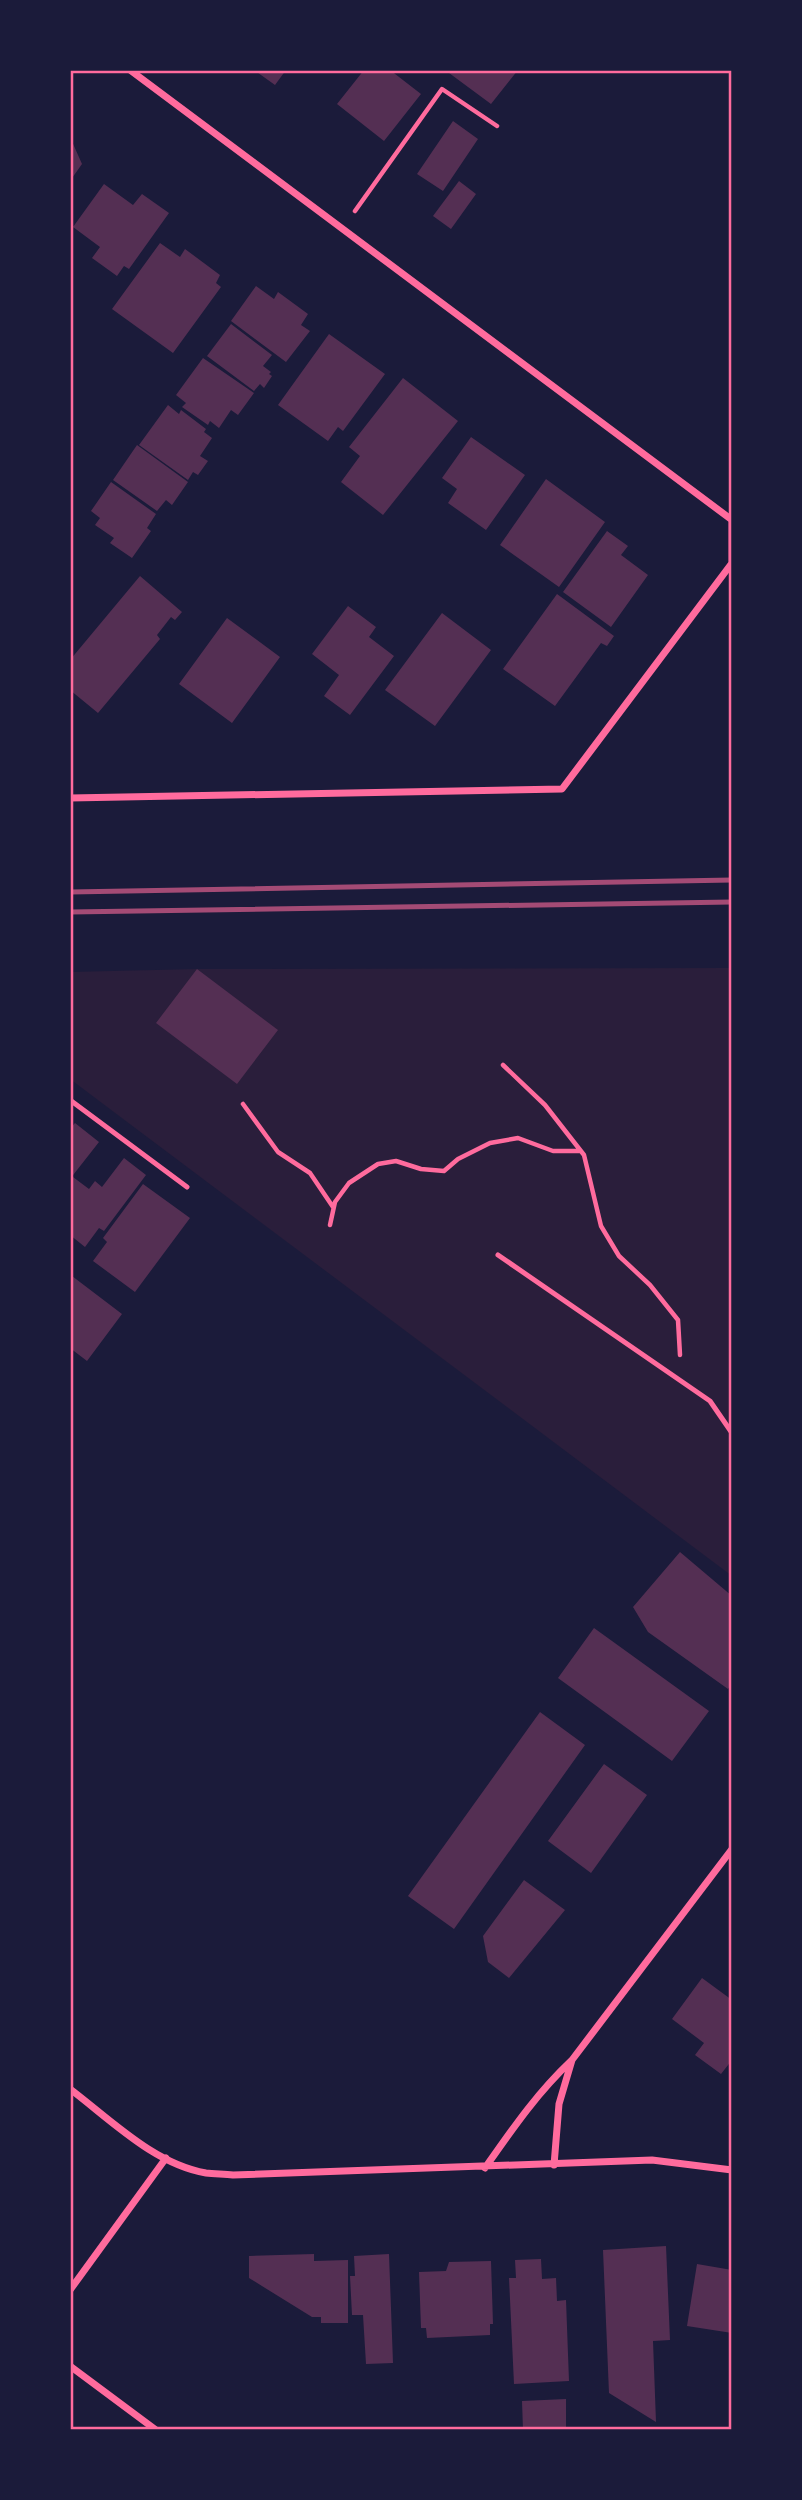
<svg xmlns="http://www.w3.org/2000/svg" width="802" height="2500" font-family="'Exo 2',sans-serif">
<rect width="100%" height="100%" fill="#1b1b3a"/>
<path fill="#2a1e3b" d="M732,968v608l-662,-497v-107l127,-3z"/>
<path fill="#542f53" d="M254,70h32l-11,15z
M364,70h26l31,24 -37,47 -47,-37z
M445,70h73l-27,34z
M453,121l25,18 -35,52 -26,-17z
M70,137l12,27 -12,17z
M459,181l17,13 -25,35 -18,-13z
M104,184l29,21 9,-11 27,19 -40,56 -5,-3 -7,10 -25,-18 8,-11 -27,-20z
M160,243l20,14 5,-8 35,26 -4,8 5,4 -48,66 -61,-44z
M256,286l18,13 4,-7 30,22 -7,11 9,6 -24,31 -55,-41z
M231,324l41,31 -9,11 8,6 -2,2 3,2 -8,12 -4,-4 -6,7 -47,-35z
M329,334l56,40 -42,57 -5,-4 -10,14 -50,-36z
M203,358l51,35 -16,22 -7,-5 -12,18 -9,-7 -2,4 -26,-18 4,-4 -10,-8z
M403,378l55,43 -75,94 -42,-33 19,-26 -11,-9z
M168,405l11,9 2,-4 25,19 -2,3 8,6 -12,18 8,5 -10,14 -5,-3 -5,8 -49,-35z
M471,437l54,38 -39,55 -38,-27 9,-14 -15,-11z
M137,445l51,37 -16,23 -6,-5 -9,11 -44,-31z
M546,479l59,43 -46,65 -59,-42z
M111,482l45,32 -9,14 4,3 -19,27 -22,-15 4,-5 -19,-13 5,-7 -9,-7z
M607,531l21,15 -7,9 27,20 -37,52 -48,-35z
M140,576l42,36 -7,8 -4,-3 -14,18 3,4 -62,74 -28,-23v-30z
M557,594l57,42 -7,10 -6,-3 -46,63 -52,-37z
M348,606l28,21 -7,10 25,19 -44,59 -26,-19 15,-21 -27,-21z
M442,613l49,37 -56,76 -50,-36z
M227,618l53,39 -48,66 -53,-39z
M197,969l81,61 -41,54 -81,-61z
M75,1123l24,19 -29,37v-50z
M124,1158l22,17 -42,56 -5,-3 -14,19 -15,-12v-54l3,-4 16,12 6,-8 7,6z
M143,1184l47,34 -55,74 -42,-31 14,-19 -4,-4z
M72,1276l50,38 -35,47 -17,-13v-69z
M680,1552l52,44v87l-4,6 -80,-57 -15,-25z
M594,1628l115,83 -37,50 -114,-83z
M540,1712l45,33 -131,184 -46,-33z
M604,1764l43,31 -56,78 -43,-32z
M524,1880l41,30 -56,68 -21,-16 -5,-26z
M702,1978l30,22v60l-11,14 -26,-19 9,-12 -32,-24z
M666,2246l4,94 -17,1 3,81 -47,-29 -6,-143z
M314,2254v7l34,-1v63h-27v-6h-9l-63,-39v-22z
M389,2254l4,109 -27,1 -3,-49h-11l-2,-39h5l-1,-20z
M541,2259l1,20 14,-1 1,23 9,-1 3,81 -55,3 -5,-106h7l-1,-18z
M491,2261l2,63h-3v11l-63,3 -1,-10h-5l-2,-56 27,-1 3,-9z
M697,2264l35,6v63l-45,-7z
M566,2399v31h-43l-1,-29z"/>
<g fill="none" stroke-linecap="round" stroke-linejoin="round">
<path stroke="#ff6b9d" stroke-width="4.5" d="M355,211l87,-122 55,37
M503,1065l42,40 39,50 17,71 18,30 31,29 28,35 2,35
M243,1104l35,48 32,21 23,34
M330,1225l5,-23 14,-19 29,-19 18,-3 25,8 23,2 14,-12 32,-16 28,-5 35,13h27"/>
<path stroke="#ff6b9d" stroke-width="5" d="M70,1100l117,87
M498,1255l212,146 22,32"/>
<path stroke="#ff6b9d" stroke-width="7" d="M70,798l492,-9 170,-226v-43l-602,-450
M70,2089c41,31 84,75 136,84 9,1 18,1 27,2l419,-15 80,10
M554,2165l5,-61 13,-44
M485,2168c28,-40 52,-75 87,-108l160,-211
M70,2290l96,-132
M70,2366l86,64"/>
<path stroke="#a44b75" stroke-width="5" d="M70,892l662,-12
M70,912l662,-10"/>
</g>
<rect width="802" height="2500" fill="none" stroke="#1b1b3a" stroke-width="144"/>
<rect x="72" y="72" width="658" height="2356" fill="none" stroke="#ff6b9d" stroke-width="2.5"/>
</svg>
